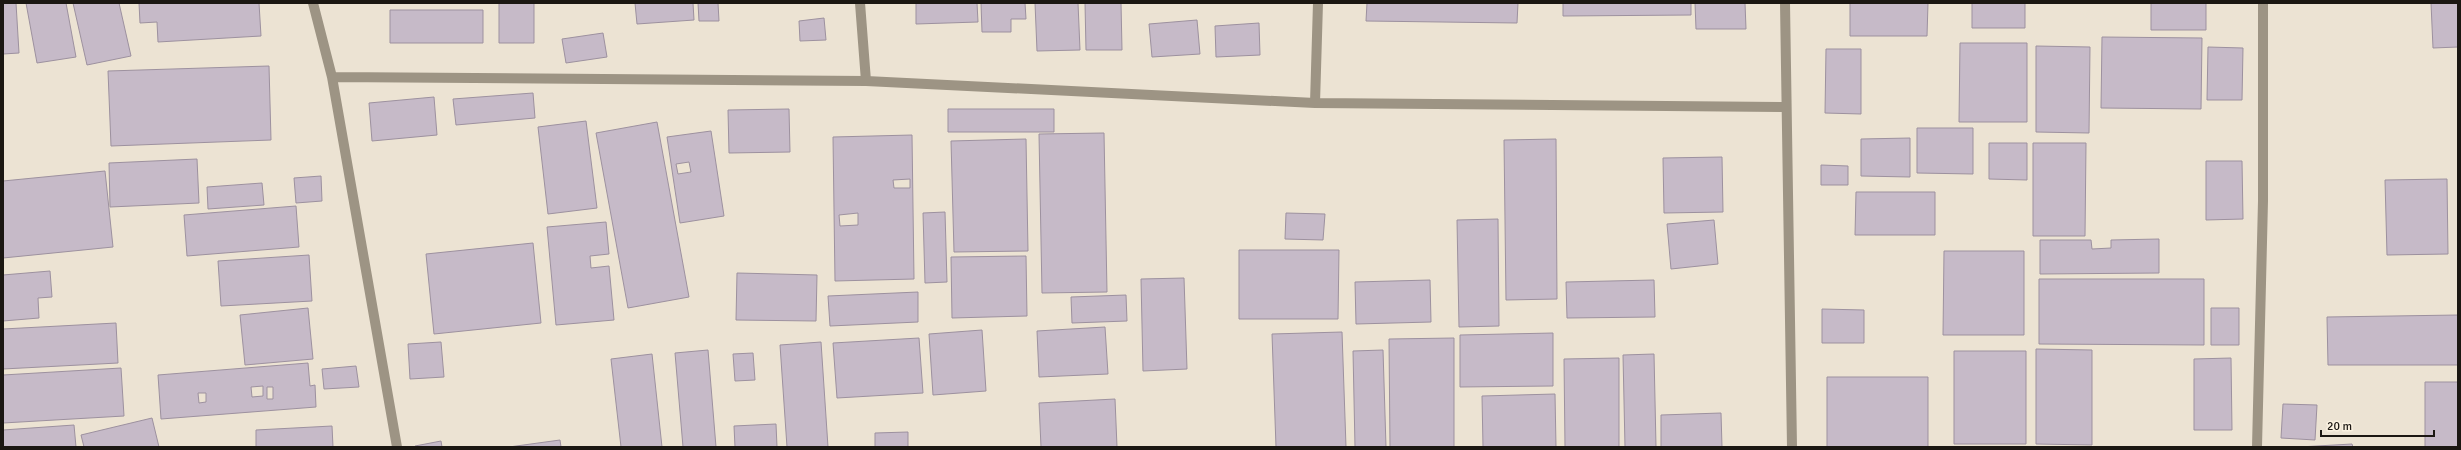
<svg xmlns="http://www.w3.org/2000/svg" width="2461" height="450" font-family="Signika,sans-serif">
<rect width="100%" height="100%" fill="#ece3d3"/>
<path fill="#c6bac8" stroke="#9d919f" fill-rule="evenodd" d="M3,3h13l3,50 -16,1z
M26,3h40l10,54 -39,6z
M73,3h46l12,53 -44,9z
M139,3h120l2,33 -103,6 -1,-20 -17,1z
M499,3h35v40h-35z
M635,3h58l1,17 -57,4z
M698,3h20l1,18h-20z
M916,3h61l1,19 -62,2z
M981,3h44l1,16h-15v13h-29z
M1035,3h43l2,47 -43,1z
M1085,3h36l1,47h-36z
M1367,3h151l-1,20 -151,-2z
M1563,3h128v12l-128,1z
M1695,3h50l1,26h-50z
M1850,3h78l-1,33h-77z
M1972,3h53v25h-53z
M2151,3h55v27h-55z
M2431,3h27v44l-25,1z
M390,10h93v33h-93z
M824,18l2,22 -26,1 -1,-20z
M1197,20l3,34 -48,3 -3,-33z
M1259,23l1,32 -44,2 -1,-31z
M603,33l4,24 -41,6 -4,-24z
M2102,37l100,1 -1,71 -100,-1z
M1960,43h67v79h-68z
M2036,46l54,1 -1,86 -53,-1z
M2208,47l35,1 -1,52h-35z
M1826,49h35v65l-36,-1z
M269,66l2,74 -160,6 -3,-75z
M533,93l2,25 -79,7 -3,-26z
M434,97l3,38 -65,6 -3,-38z
M789,109l1,43 -61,1 -1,-43z
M948,109h106v23h-106z
M586,121l11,87 -49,6 -10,-87z
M657,122l32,175 -61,11 -32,-175z
M1917,128h56v46l-56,-1z
M711,131l13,85 -44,7 -13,-86zM689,162l2,10 -13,2 -2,-10z
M1104,133l3,159 -65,1 -3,-159z
M912,135l2,144 -79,2 -2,-144zM910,179v9h-16l-1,-8zM858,213v12l-18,1 -1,-11z
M1910,138v39l-49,-1v-37z
M1026,139l2,112 -74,1 -3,-111z
M1556,139l1,160 -51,1 -2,-160z
M1989,143h38v37l-38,-1z
M2033,143h53l-1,93h-52z
M1722,157l1,55 -59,1 -1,-55z
M197,159l2,44 -89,4 -1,-44z
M2206,161h36l1,58 -37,1z
M1821,165l27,1v19h-27z
M105,171l8,76 -110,11v-77z
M321,176l1,25 -26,2 -2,-25z
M2447,179l1,75 -61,1 -2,-75z
M262,183l2,22 -56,4 -1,-22z
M1856,192h79v43h-80z
M296,206l3,41 -112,9 -3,-41z
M945,212l2,70 -22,1 -2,-70z
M1286,213l39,1 -2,26 -38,-1z
M1498,219l1,107 -40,1 -2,-107z
M1714,220l4,44 -47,5 -4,-45z
M606,222l3,32 -19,2 1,12 18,-2 5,54 -58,5 -9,-98z
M2159,239v34l-119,1v-34h51l1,9 19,-1v-8z
M533,243l8,80 -107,11 -8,-80z
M1239,250h100l-1,69h-99z
M1944,251h80v84h-81z
M309,255l3,46 -91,5 -3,-45z
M1026,256l1,60 -75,2 -1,-61z
M50,271l2,26 -14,1 1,20 -36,3v-46z
M737,273l80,2 -1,46 -80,-1z
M1184,278l3,91 -44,2 -2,-92z
M2039,279h165v66l-165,-1z
M1430,280l1,42 -75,2 -1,-42z
M1654,280l1,37 -88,1 -1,-36z
M918,292v30l-88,4 -2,-30z
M1126,295l1,26 -55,2 -1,-26z
M308,308l5,51 -68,6 -5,-50z
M2211,308h28v37h-28z
M1822,309l42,1v33h-42z
M2458,315v50h-130l-1,-48z
M116,323l2,40 -115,6v-40z
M1105,327l3,47 -69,3 -2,-46z
M982,330l4,61 -53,4 -4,-61z
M1342,332l4,115h-70l-4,-113z
M1553,333v53l-93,1v-52z
M919,338l4,55 -86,5 -4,-55z
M1454,338v109h-64l-1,-108z
M441,342l3,35 -34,2 -2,-35z
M821,342l7,105h-41l-7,-102z
M2036,349l56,1v95l-56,-1z
M708,350l8,97h-33l-8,-94z
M1383,350l3,97h-31l-2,-96z
M1954,351h72v93h-72z
M753,353l2,27 -20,1 -2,-27z
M652,354l10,93h-41l-10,-88z
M1654,354l2,93h-31l-2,-92z
M1619,358v89h-54l-1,-88z
M2231,358l1,72h-38v-71z
M308,363l2,23 5,-1 1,22 -155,12 -3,-44zM263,386v10l-11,1 -1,-10zM267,387h6v12h-6zM198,393h8v9l-7,1z
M356,366l3,21 -35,2 -2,-20z
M121,368l3,48 -121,7v-48z
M1827,377h101v70h-101z
M2425,382h33v65h-33z
M1555,394l1,53h-73l-1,-51z
M1115,399l2,48h-76l-2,-44z
M2283,404l34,1 -2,35 -34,-2z
M1721,413l1,34h-61v-32z
M152,418l7,29h-75l-3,-12z
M776,424l1,23h-42l-1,-21z
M74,425l2,22h-73v-17z
M332,426l1,21h-77v-17z
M908,432v15h-33v-14z
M560,440l1,7h-52z
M441,441l1,6h-27v-1z
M2352,444l1,3h-54z"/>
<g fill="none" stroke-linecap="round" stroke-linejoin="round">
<path stroke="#9d9484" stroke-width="10" d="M313,3l19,74 65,370
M860,3l6,78
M1785,3l7,444
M332,77l534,4 449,22 471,4
M1315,103l3,-100
M2257,447l6,-246v-198"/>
</g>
<rect width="2461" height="450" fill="none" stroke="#1b1712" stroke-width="8"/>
<path d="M2321 430v6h113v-6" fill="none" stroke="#1b1712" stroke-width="2"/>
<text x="2327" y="430" font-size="12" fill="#1b1712" stroke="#faf1e0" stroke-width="3" paint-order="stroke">20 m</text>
</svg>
